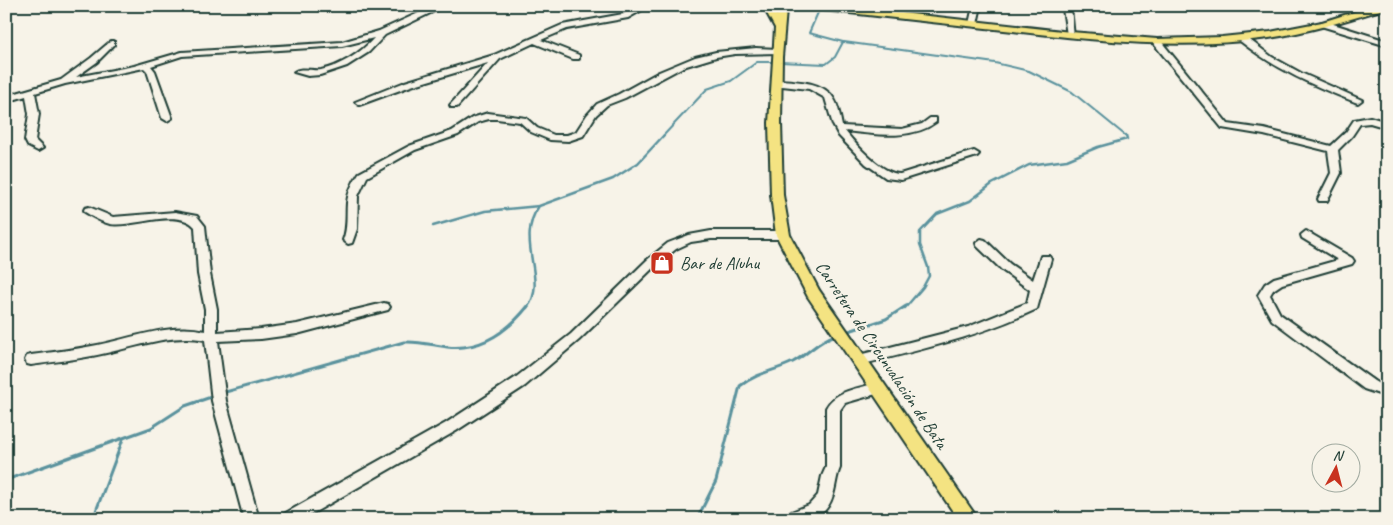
<svg xmlns="http://www.w3.org/2000/svg" width="1393" height="525" font-family="Caveat,sans-serif">
<rect width="100%" height="100%" fill="#f7f3e8"/>
<filter id="ink" filterUnits="userSpaceOnUse"><feTurbulence type="fractalNoise" baseFrequency=".02" numOctaves="2"/><feDisplacementMap in="SourceGraphic" scale="10" xChannelSelector="R" yChannelSelector="G"/><feConvolveMatrix kernelMatrix="1 2 1 2 8 2 1 2 1" color-interpolation-filters="sRGB"/></filter>
<g filter="url(#ink)">
<g fill="none" stroke-linecap="round" stroke-linejoin="round">
<path stroke="#5a929d" stroke-width="2" d="M844,42l151,21 34,8 43,21 54,44
M780,62l46,2 9,-7 8,-15 -34,-9 11,-25
M663,136l44,-47 24,-8 26,-19h18"/>
<path stroke="#5a929d" stroke-width="2.5" d="M433,226l52,-15 54,-5
M527,308c22,-27 -13,-67 12,-102l74,-27 25,-16 26,-28
M905,308l18,-21 6,-11 -1,-9 -8,-22v-13l17,-18 33,-13 22,-17 37,-19 38,-5 31,-13 29,-8 -1,-4"/>
<path stroke="#5a929d" stroke-width="3" d="M846,332l40,-13 20,-13
M222,393l182,-51c15,-1 28,3 43,5 34,4 61,-16 81,-41
M6,480l145,-52 34,-22 29,-10
M93,519l30,-80
M697,519l19,-38 24,-95c16,-13 35,-15 53,-24 15,-8 26,-22 43,-27"/>
<g stroke="#1f3d34" stroke-width="4">
<path id="minor" d="M434,6h11l-60,29 -16,17 -22,14 -27,9 -12,1 -14,-4c6,-5 18,-1 27,-2 19,-4 40,-17 53,-32l-32,8 -160,10 -31,10 4,5 17,47 -5,3 -5,-3 -15,-47 -3,-3 -79,16 -30,9 4,21 -4,26 8,8 -5,3 -10,-5 -3,-6 4,-26 -3,-18 -20,6v-6l55,-16 30,-22 20,-17h3v4l-17,17 -21,15 58,-11 48,-14 160,-10 37,-11z
M639,6h10l-21,12 -61,11 -26,11 38,15v4h-6l-39,-16 -34,16 -43,48h-6l-1,-2 38,-42 -77,23 -49,18 -3,1 -4,-3 50,-20 89,-27 68,-30 61,-11z
M973,6h8l-4,18 -4,2 -4,-2z
M1059,6h10l2,2 3,29 -7,-2 -4,-26z
M1321,22h6l60,19v5l-66,-20z
M1240,37h6l26,20 29,16 61,27 -4,3 -3,-1c-41,-16 -80,-33 -115,-61z
M1154,40h6l68,84 36,5 67,17 15,-14 8,-12 16,-3 17,5v6l-17,-5 -10,1 -8,12 -14,14 3,23 -14,28h-8l-1,-2 13,-26 -3,-22 -64,-16 -42,-7 -68,-84z
M756,48l22,1 4,2 -4,2 -43,1 -19,3 -33,10 -58,31 -18,7 -11,10 -13,21 -15,5 -18,-1 -19,-8 -11,-10 -23,-3h-8l-11,3 -20,13 -43,15 -48,27 -9,19 -1,33 -5,14 -4,1 -5,-4c5,-12 3,-24 4,-37 1,-11 6,-21 12,-30l50,-27 43,-15 20,-13 16,-5 38,5 11,10 17,7h13l9,-3 11,-17 10,-11 22,-10 40,-22 36,-15 21,-5z
M776,80c18,1 48,1 58,19 5,8 6,18 8,27l60,3 20,-5 8,-6h6v4c-25,19 -61,12 -91,9 11,14 37,43 55,43l74,-23 5,3 -2,2 -76,24 -15,-2 -20,-14 -27,-28 -6,-11 -8,-27 -16,-9 -36,-4v-4z
M89,207l24,10 62,-5 22,4 8,10 5,48 7,35v23l44,-3 36,-5 87,-21 4,1 2,3 -2,3 -4,1 -87,23 -36,5 -43,2 8,60 33,118h-15l-32,-118 -7,-61c-35,-8 -78,10 -113,16 -20,4 -41,6 -61,9l-4,-1 -2,-4 2,-4 4,-1c20,-3 41,-5 61,-9 35,-6 78,-24 113,-15v-22l-7,-35 -3,-47c-17,-20 -62,1 -85,-3 -9,-2 -17,-7 -25,-12l-1,-2 1,-2z
M711,231h72l5,4 -5,4h-72l-20,3 -15,7 -21,17 -76,74 -54,46 -69,45 -153,88h-21l2,-5 162,-91 69,-45 56,-44 76,-74 21,-17 21,-8z
M1306,231l46,27 2,3 -2,3 -70,20 -9,6 -3,5 10,19 94,67 5,3 8,-1v10l-8,1 -15,-5 -92,-69 -14,-25 7,-11 9,-6 64,-18 -36,-22 -1,-3z
M981,239l4,1 25,24 23,16 8,-24h8l2,3 -14,50c-57,27 -117,41 -178,56l-4,-1 -2,-4 2,-4 113,-29 59,-24 3,-13 -28,-20 -25,-24 -1,-3z
M878,383l5,1 2,4 -2,4 -38,11 -5,7v58c-4,9 -4,18 -7,27 -8,27 -27,24 -49,24l2,-5 23,-9 9,-10 4,-19 4,-9v-59c9,-18 34,-20 52,-25z"/>
</g>
<g stroke="#1f3d34" stroke-width="4">
<path id="major" d="M763,6h9l5,9 2,-9h23l-4,3 -12,1 -4,47 -1,66 2,72 7,40 29,55 159,229h-20l-150,-222 -32,-62 -5,-40 -2,-72 6,-95z
M809,6h31l231,26 86,7 65,-2 48,-5 52,-10 51,-16h14v2c-39,12 -78,24 -118,30 -85,12 -171,3 -256,-7 -67,-7 -133,-15 -200,-22z"/>
</g>
<use href="#minor" fill="#f7f3e8" fill-rule="evenodd"/>
<use href="#major" fill="#f4e382" fill-rule="evenodd"/>
</g>
</g>
<defs>
<g id="shop-square" transform="scale(1.25)"><rect x="-9" y="-9" width="18" height="18" rx="4" fill="#c8321e" stroke="#f7f3e8"/><path d="M-5-2.5h2.3a2.7 3.5 0 0 1 5.4 0H5L5.5 6h-11ZM-1.5-2.5h3a1.5 2.3 0 0 0-3 0Z" fill="#fff"/></g>
</defs>
<g fill-rule="evenodd">
<use href="#shop-square" x="662" y="263"/>
</g>
<g text-anchor="middle" dominant-baseline="central" stroke-width="5" stroke-linejoin="round" paint-order="stroke">
<g font-size="18" fill="#1f3d34" stroke="#f7f3e8" text-anchor="start">
<text x="680" y="263">Bar de Aluhu</text>
</g>
<g font-size="18" fill="#1f3d34" stroke="#f7f3e8">
<text transform="translate(882 355) rotate(56)">Carretera de Circunvalación de Bata</text>
</g>
</g>
<rect width="1393" height="525" fill="none" stroke="#f7f3e8" stroke-width="25"/>
<rect x="12" y="12" width="1368" height="500" fill="none" stroke="#1f3d34" stroke-width="2" filter="url(#ink)"/>
<g transform="translate(1336 468) rotate(7)"><circle r="24" fill="#f7f3e8" stroke="#a1aaa0"/>
<path d="M0-4L9 19L0 12L-9 19Z" fill="#c8321e"/>
<text y="-8" font-size="14" font-weight="bold" text-anchor="middle" fill="#1f3d34">N</text>
</g>
</svg>
